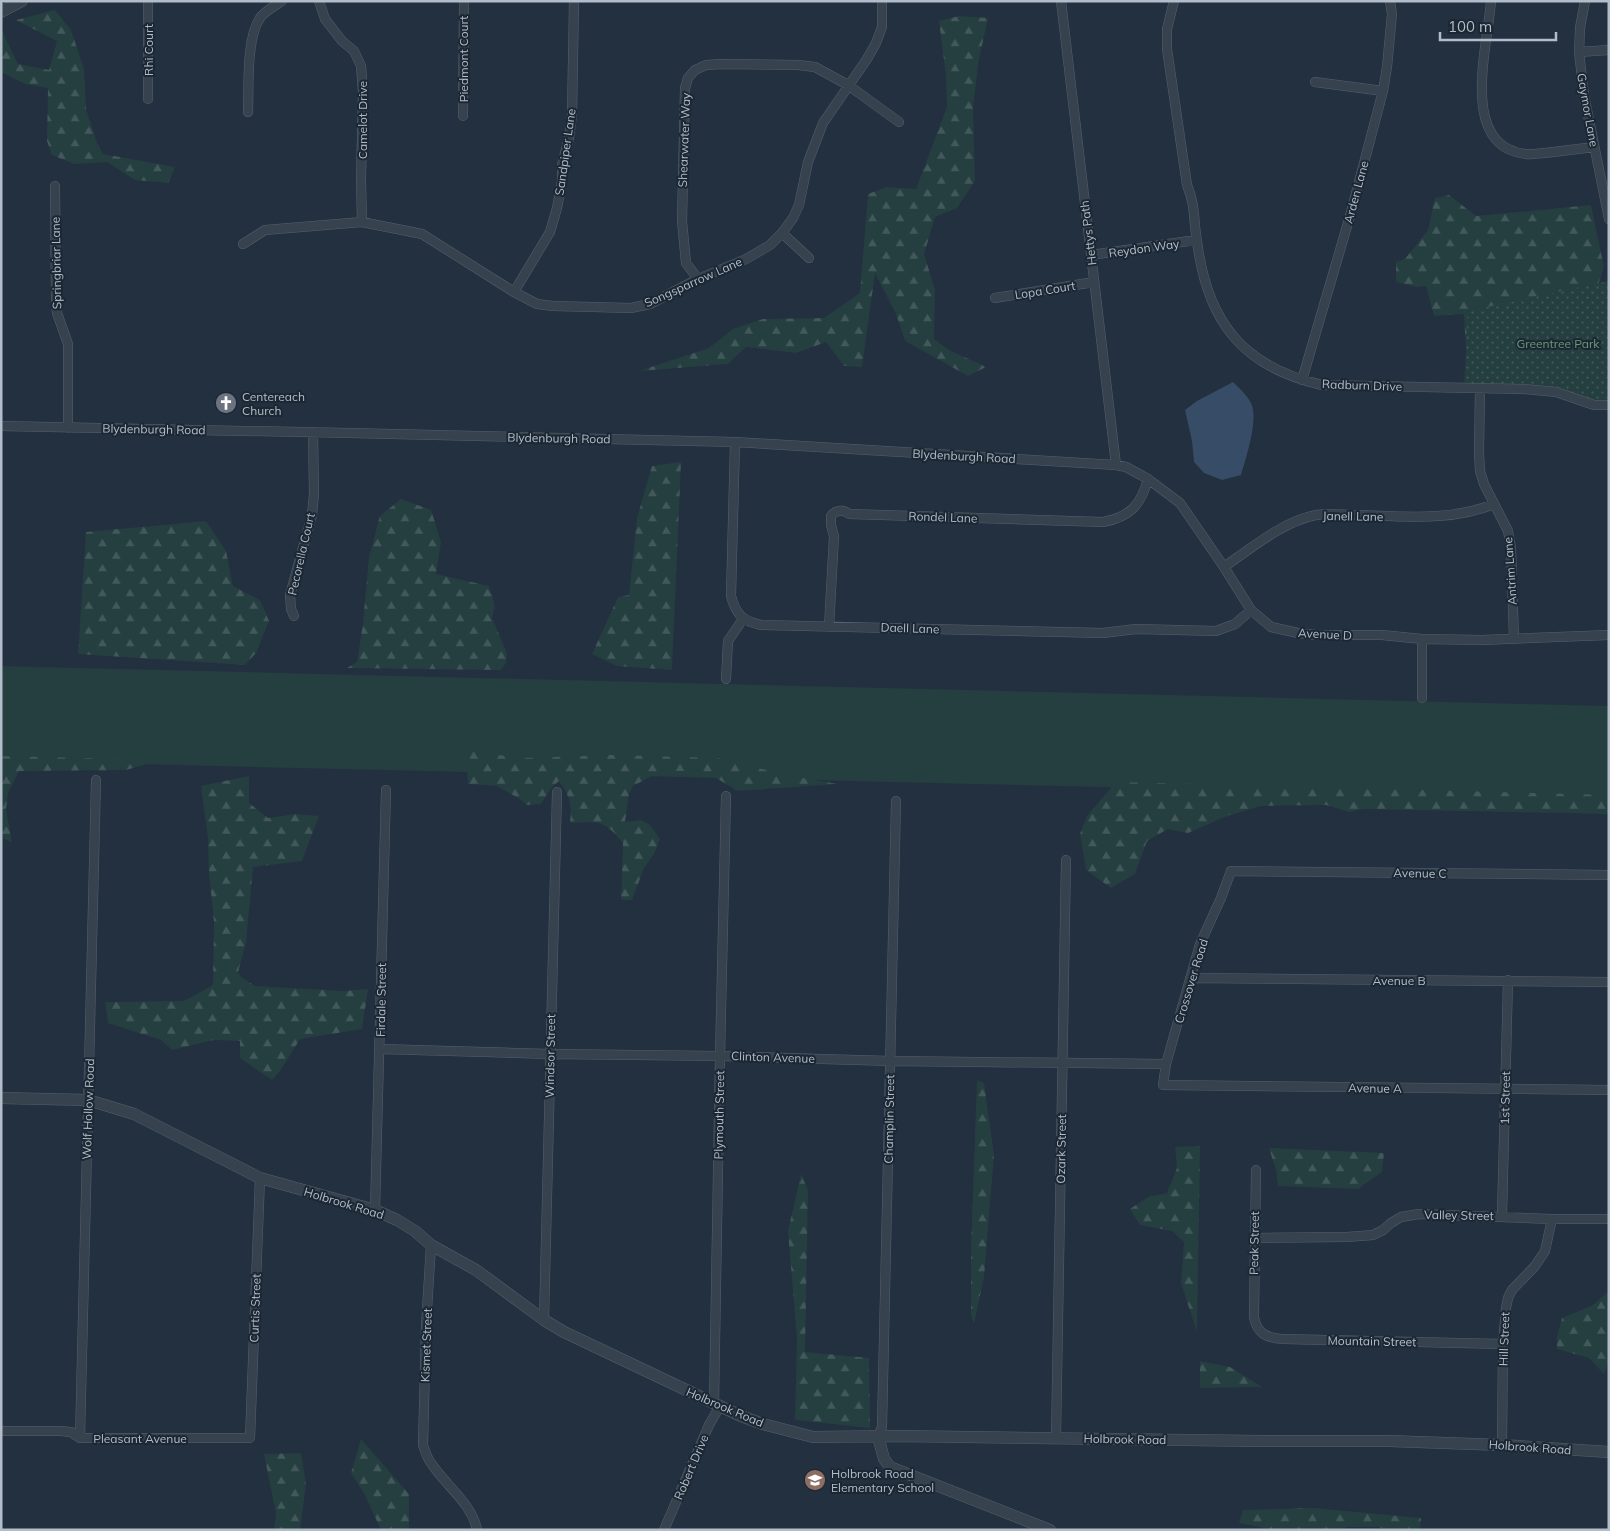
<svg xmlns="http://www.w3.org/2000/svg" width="1610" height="1531" font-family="Mulish,sans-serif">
<defs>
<pattern id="forest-firs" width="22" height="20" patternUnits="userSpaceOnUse" patternTransform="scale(1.25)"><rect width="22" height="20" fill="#253e40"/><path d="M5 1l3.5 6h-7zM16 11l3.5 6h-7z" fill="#42585a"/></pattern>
<pattern id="park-dots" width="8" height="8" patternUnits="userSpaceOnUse" patternTransform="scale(1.25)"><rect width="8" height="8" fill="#253e40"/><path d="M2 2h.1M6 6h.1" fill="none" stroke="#42585a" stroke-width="1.8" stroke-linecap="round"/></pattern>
</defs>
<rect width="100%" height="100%" fill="#23303f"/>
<path fill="#253e40" d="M1,666l1608,40v93l-1608,-38z"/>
<path fill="url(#forest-firs)" d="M55,10l16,20 13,39 2,40 11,34 6,11 72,13 -7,16 -33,-3 -28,-18 -33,2 -22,-9 -5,-14 1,-53 -23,-4 -24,-12v-38l1,-3 16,33 31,6 8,-29 -41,-21z
M959,16l29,2 -9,41 -6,47 2,75 -18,27 -22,9 -11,37 11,36 -1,49 15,11 37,17 -18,9 -63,-35 -9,-27 -21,-41 -13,94 -18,-1 -18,-24 -30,11 -50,-6 -18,17 -89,7 70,-23 24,-19 30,-10 61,-1 36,-25 8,-99 18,-7 30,2 31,-82 -1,-31 -7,-55z
M1449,195l27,21 115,-11 13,62 -7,21 -131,64 -2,-38 -30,2 -8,-30 -9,1 -21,-5v-20l9,-3 23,-29 7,-32z
M681,462l-9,208 -55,-4 -25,-12 26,-57 11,-2 8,-77 15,-52z
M401,499l30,11 10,32 -5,32 53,12 6,19 -3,13 15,35 -1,10 -5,7 -154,-2 10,-6 6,-39 6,-66 11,-41z
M206,521l20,30 7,35 27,14 9,21 -13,32 -11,12 -167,-11 8,-122z
M466,751l55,7 92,-3 104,3 73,18 48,8 -100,7 -34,-20h-43l-28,15 -4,8 -4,28 16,-2 9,5 10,14 -6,15 -10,14 -12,32h-11l2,-57c-20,-24 -23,-21 -53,-20 2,-18 0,-27 -11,-42l-8,7 -10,16 -14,1 -9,-7 -21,-12 -29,-2z
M1,756l160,4 -35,10 -107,1 -11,22 -2,16 6,34 -8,-4 -3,-8z
M249,776v27l19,15 28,-4 23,2 -17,45 -49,6 -7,76 -8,29 3,5 14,9 88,5 25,-2 -6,40 -62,10 -20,32 -8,9 -32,-22v-17l-26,-1 -42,10 -11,-10 -53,-17 -3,-21 79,-1 29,-16 1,-63 -5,-49 -1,-34 -7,-53z
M1116,782l493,13v19l-245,-5 -15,3 -23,-7 -65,1 -34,10 -39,17 -20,-4 -21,12 -12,33 -24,14 -25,-18 -6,-36 7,-18z
M977,1080l7,3 10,71 -10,123 -10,47 -3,-9v-67z
M1200,1146l-3,186 -16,-49 3,-41 -12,-11 -32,-6 -10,-16 18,-12 19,-4 10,-25 -2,-21z
M1269,1148l115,5 -2,19 -24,17 -80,-3 -2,-16z
M801,1174l7,16 -3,162 64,6 1,70 -75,-8 2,-81 -9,-108z
M1609,1291v70l-5,13 -15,-16 -32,-9v-12l5,-19 31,-13z
M1200,1361l30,6 32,20 -62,1z
M361,1439l48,55v36h-28l-16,-35 -14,-22z
M301,1453l5,31 -6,46h-26l2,-16 -12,-60z
M1313,1508l108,10 -1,12h-33l-9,-3h-31l-5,3h-68l-35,-7 4,-13z"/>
<path fill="url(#park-dots)" d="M1609,281v123l-53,-12 -92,-5 4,-76z"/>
<path fill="#364c67" d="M1233,382c6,6 14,13 18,21 8,16 -5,55 -10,72l-19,5 -18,-7 -10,-11 -2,-21 -7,-31 12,-9z"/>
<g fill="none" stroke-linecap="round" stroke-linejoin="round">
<g stroke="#55606d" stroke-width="10">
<path id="minor" d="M319,1l6,18 17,22 12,10 7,15 2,26 -2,87 1,43
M1061,1l55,464
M1174,1l-7,28v20l20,136c9,22 6,34 10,56 10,80 45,126 125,144l201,4 33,3 38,13h15
M1491,1c-3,44 -33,146 35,153 6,1 13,-1 19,-1 17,-2 33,-4 49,-6
M1585,1l-5,27 -1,24 5,43 25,124
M1579,52l30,-2
M1315,82l68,9
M148,99v-98
M248,112c1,-26 -2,-73 12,-94 5,-7 15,-12 22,-17
M463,116l1,-115
M55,186l1,119 1,8 11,31v84
M782,233l27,25
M243,244l22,-14 97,-8 60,12 92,58 23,12 16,2 78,2 19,-4 48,-25 48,-20 24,-14 12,-12 11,-15 6,-13 9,-43 15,-39 44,-64 9,-16 6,-16v-26
M1091,255l105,-15
M698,279l-12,-16 -4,-42 3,-133 3,-10 7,-8 11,-5 16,-1 76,1 17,2 33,18 51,37
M514,292l36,-60 7,-24 5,-27v-16l7,-27 3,-23 2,-114
M995,298l99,-16
M1302,380l48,-164 33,-125 4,-24 5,-53 -2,-13
M1480,389l-1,63 1,19 4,13 24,47 3,17 3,91
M1,426l348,7 386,9 381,23 10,2 22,12 32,24 44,64 27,43 20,17 27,6 19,2h65l40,4 60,1 127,-5
M735,442l-4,154c5,19 12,25 30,29l342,8 33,-4 80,2 19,-7 16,-14
M1224,567c27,-19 60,-46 92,-52 12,-2 26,0 38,0 47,1 96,7 140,-11
M294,616l-3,-7 -1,-14 22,-80 2,-21 -1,-62
M829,627l5,-91 -3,-11v-9c4,-6 12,-7 18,-2l254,8c27,-5 38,-17 45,-43
M726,679l2,-38 15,-22
M1422,698v-59
M1609,875l-378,-4 -10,27 -21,46 -34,120 -3,21 446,5
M1190,978l419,4
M380,1049l170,5 170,2 171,5 275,3
M1256,1170l-2,147c3,17 13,21 29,22l220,5
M375,1210l11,-420
M1502,1216l6,-236
M1254,1238l93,-1 26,-2 10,-5 8,-7 10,-6 18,-3 133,5h57
M431,1245l-5,81 -3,119c2,6 4,13 8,18 14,22 41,40 46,67
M544,1320l13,-528
M714,1403l6,-347 6,-260
M1,1431h59l11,1 9,6h170l10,-260
M878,1436l4,-9 14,-626
M80,1438l16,-658
M1056,1438l10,-578
M1502,1445l1,-101 3,-36 2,-10 4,-8 23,-24 10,-15 7,-32
M664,1530l45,-105 11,-19"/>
</g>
<g stroke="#55606d" stroke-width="12">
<path id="tertiary" d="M1,12l21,-11
M1,1098l87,2 46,14 126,64 115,32 22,10 18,11 16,14 45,25 68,50 20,12 177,84 22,8 50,13 83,-1 364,5h129l113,4 107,7
M878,1436l6,23 6,8 160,63"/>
</g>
<use href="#minor" stroke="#37424f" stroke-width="9"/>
<use href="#tertiary" stroke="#37424f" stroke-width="11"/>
</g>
<defs>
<g id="church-disc" transform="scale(1.125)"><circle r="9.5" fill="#6b7280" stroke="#1c2734"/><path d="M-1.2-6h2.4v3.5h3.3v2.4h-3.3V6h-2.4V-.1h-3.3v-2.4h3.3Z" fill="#fff"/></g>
<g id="school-disc" transform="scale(1.125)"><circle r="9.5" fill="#8d6e63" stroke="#1c2734"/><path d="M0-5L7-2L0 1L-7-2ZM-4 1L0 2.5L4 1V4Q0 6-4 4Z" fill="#fff"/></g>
</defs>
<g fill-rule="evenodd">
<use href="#church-disc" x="226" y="403"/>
<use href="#school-disc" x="815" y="1480"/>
</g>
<g text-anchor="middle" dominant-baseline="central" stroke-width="4" stroke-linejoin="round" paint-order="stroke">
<g font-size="12" fill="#b3bdca" stroke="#1c2734">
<text transform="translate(148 50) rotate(-90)">Rhi Court</text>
<text transform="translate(463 59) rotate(-90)">Piedmont Court</text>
<text transform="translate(1588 110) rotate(80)">Gaymor Lane</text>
<text transform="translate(362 120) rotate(-90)">Camelot Drive</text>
<text transform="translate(684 140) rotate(-88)">Shearwater Way</text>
<text transform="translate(565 152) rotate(-82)">Sandpiper Lane</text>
<text transform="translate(1356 192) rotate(-75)">Arden Lane</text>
<text transform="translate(1088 233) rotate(-97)">Hettys Path</text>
<text transform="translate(1144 248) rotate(-8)">Reydon Way</text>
<text transform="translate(56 263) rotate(-91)">Springbriar Lane</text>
<text transform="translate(693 282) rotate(-24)">Songsparrow Lane</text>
<text transform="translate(1045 290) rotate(-9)">Lopa Court</text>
<text transform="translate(1362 385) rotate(2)">Radburn Drive</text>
<text transform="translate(154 429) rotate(1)">Blydenburgh Road</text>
<text transform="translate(559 438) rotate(1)">Blydenburgh Road</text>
<text transform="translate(964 456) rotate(3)">Blydenburgh Road</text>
<text transform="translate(1353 516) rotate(1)">Janell Lane</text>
<text transform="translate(943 517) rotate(2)">Rondel Lane</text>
<text transform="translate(301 554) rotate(-77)">Pecorella Court</text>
<text transform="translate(1510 571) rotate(-94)">Antrim Lane</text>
<text transform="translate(910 628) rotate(2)">Daell Lane</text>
<text transform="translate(1325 634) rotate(3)">Avenue D</text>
<text transform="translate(1420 873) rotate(1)">Avenue C</text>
<text x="1399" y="980">Avenue B</text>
<text transform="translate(1191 981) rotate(-73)">Crossover Road</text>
<text transform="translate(381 1000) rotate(-89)">Firdale Street</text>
<text transform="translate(550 1056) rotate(-89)">Windsor Street</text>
<text transform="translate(773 1057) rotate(2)">Clinton Avenue</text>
<text transform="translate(1375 1088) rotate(1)">Avenue A</text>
<text transform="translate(1505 1098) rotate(-89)">1st Street</text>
<text transform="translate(88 1109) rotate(-88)">Wolf Hollow Road</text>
<text transform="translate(719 1115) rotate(-89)">Plymouth Street</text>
<text transform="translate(889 1119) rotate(-89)">Champlin Street</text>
<text transform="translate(1061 1149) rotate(-89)">Ozark Street</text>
<text transform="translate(344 1203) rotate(17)">Holbrook Road</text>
<text transform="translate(1459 1215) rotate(1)">Valley Street</text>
<text transform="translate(1254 1243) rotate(-89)">Peak Street</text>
<text transform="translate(255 1308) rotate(-88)">Curtis Street</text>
<text transform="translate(1504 1339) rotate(-88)">Hill Street</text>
<text transform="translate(1372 1341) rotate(1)">Mountain Street</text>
<text transform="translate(426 1345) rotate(-88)">Kismet Street</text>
<text transform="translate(725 1407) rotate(23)">Holbrook Road</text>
<text x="140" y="1438">Pleasant Avenue</text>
<text transform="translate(1125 1439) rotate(1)">Holbrook Road</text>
<text transform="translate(1530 1447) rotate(4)">Holbrook Road</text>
<text transform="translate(691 1467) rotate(-67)">Robert Drive</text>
</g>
<g font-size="12" fill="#699c74" stroke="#1c2734">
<text x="1558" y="343">Greentree Park</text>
</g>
<g font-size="12" fill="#b3bdca" stroke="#1c2734" text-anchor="start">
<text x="242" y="396">Centereach<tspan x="242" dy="14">Church</tspan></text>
<text x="831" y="1473">Holbrook Road<tspan x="831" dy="14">Elementary School</tspan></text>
</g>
</g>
<rect width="1610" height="1531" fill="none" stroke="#b3bdca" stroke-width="5"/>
<path d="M1440 32v8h116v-8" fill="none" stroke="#b3bdca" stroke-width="2.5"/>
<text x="1448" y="32" font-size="15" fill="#b3bdca" stroke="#1c2734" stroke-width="4" paint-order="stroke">100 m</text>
</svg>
